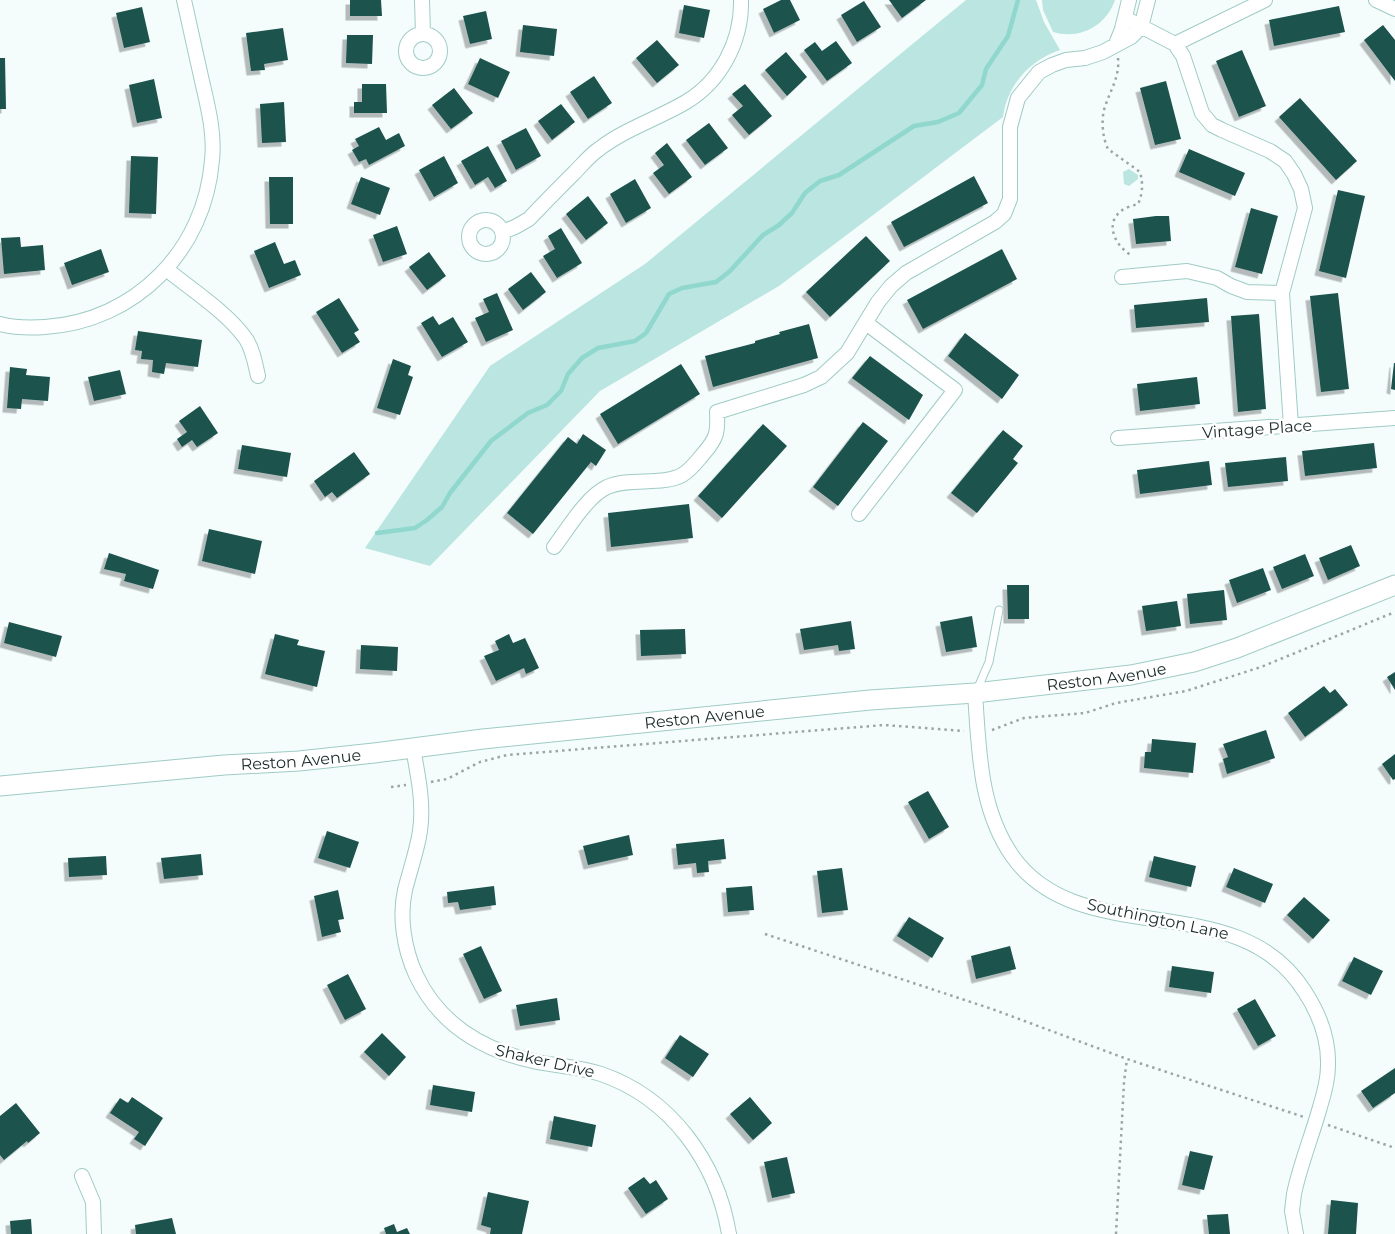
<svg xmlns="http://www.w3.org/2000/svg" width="1395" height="1234" font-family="Montserrat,sans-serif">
<defs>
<filter id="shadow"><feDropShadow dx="-4.5" dy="4.5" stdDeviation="0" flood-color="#0004"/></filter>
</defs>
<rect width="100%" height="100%" fill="#f4fdfc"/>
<path fill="#bae5e0" d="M966,0h70l8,22 16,28c-30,10 -53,35 -57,67l-224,169 -179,105 -170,175 -65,-18 125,-182 155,-102z
M1042,0h73c-9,26 -35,40 -62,32l-10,-22z
M1129,169l9,6v4l-9,7 -5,-2 -1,-12z"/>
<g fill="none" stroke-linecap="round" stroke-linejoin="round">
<path stroke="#90d7ce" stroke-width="4.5" d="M377,533l38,-5 12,-8 15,-13 8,-14 41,-52 37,-28 19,-8 14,-14 7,-17 14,-16 16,-10 37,-7 11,-8 23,-39 13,-6 34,-6 14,-11 33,-36 16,-10 13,-12 13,-20 15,-12 19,-6 75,-49 24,-4 21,-9 23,-28 4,-16 22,-33 10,-36"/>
</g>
<path fill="#1c524d" filter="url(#shadow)" d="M350,0h31l1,16h-32z
M781,0h9l10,20 -26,13 -11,-24z
M889,0h37l-24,18z
M864,1l17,26 -24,15 -16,-27z
M684,5l26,5 -6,28 -25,-5z
M1339,6l6,26 -71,14 -5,-26z
M142,7l8,35 -26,6 -8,-35z
M486,11l6,28 -22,5 -7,-28z
M523,25l34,4 -3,27 -34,-4z
M1383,25l12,15v41l-31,-41z
M283,28l5,32 -24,4 1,6 -14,1 -5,-38z
M347,35h26l-1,29 -26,-1z
M657,40l22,25 -22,18 -21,-25z
M836,41l16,22 -25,18 -23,-31 11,-8 7,9z
M1242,50l24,56 -27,11 -23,-56z
M786,52l21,25 -20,19 -22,-26z
M0,58h5l1,51h-6z
M480,58l30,14 -12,26 -30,-14z
M594,76l18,27 -24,16 -18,-27z
M154,79l8,39 -25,5 -8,-38z
M1166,81l15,58 -26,6 -15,-57z
M362,84h24l1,29h-33v-11h8z
M745,84l27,32 -23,19 -17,-20 11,-9 -11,-12z
M454,88l19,25 -22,16 -19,-24z
M1300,98l57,63 -21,19 -57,-63z
M284,102l2,40 -24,1 -2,-39z
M561,104l14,18 -23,18 -14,-19z
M709,123l19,25 -23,17 -19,-25z
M379,127l7,13 13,-7 6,13 -36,19 -3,-6 -7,3 -7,-12 7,-4 -4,-7z
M526,128l15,28 -25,14 -15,-29z
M667,143l25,34 -23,17 -16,-21 11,-8 -9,-12z
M488,146l19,35 -12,7 -7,-11 -13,8 -14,-24z
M1189,149l56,24 -10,23 -56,-24z
M131,156l27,1 -2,57 -27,-1z
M444,156l14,27 -24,14 -15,-27z
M974,176l14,27 -84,44 -13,-25z
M269,177h24v47h-23z
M361,177l29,11 -10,27 -29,-11z
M635,179l16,29 -25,15 -16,-29z
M1338,190l27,6 -19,82 -27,-7z
M588,196l20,27 -22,17 -20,-26z
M1251,208l27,8 -16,58 -27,-7z
M1156,216h13l2,25 -35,3 -3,-25z
M397,226l10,28 -24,8 -10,-27z
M561,228l21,35 -25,15 -14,-22 12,-7 -7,-13z
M866,236l24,25 -60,56 -24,-25z
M20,237l1,10 22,-2 2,25 -41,4 -3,-36z
M275,242l9,22 11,-4 6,15 -32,13 -15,-37z
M101,249l8,23 -37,13 -8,-22z
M1002,249l15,30 -94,50 -16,-29z
M429,252l17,24 -19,14 -18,-23z
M531,272l15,20 -23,18 -15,-21z
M497,293l16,37 -27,12 -11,-24 14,-6 -6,-13z
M1338,293l11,96 -28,3 -11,-96z
M339,298l20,32 -5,3 6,9 -18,11 -26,-41z
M1207,298l2,24 -73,6 -2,-23z
M1259,314l7,95 -28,3 -7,-96z
M433,316l6,9 14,-8 15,25 -26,15 -21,-34z
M809,324l9,34 -105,29 -8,-31 50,-13v-2l25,-7 -1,-2z
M138,331l64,9 -4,27 -32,-4 -2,11 -12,-2 1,-12 -12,-1 1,-8 -7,-1z
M965,333l54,42 -17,24 -54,-43z
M870,356l53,39 -14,25 -57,-42z
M393,359l18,7 -3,9 5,2 -13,38 -23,-7z
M1394,363h1v27l-4,-1z
M681,364l19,30 -82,50 -18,-30z
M10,367l17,2 -1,6 24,2 -2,24 -26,-2 -1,10 -14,-1z
M120,370l6,24 -32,7 -6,-24z
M1197,377l3,27 -60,7 -3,-27z
M200,406l18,27 -21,14 -5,-7 -10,7 -5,-8 10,-7 -8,-11z
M863,422l25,19 -50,65 -25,-19z
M763,424l24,22 -65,72 -24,-22z
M1003,430l20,16 -10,13 5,4 -41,50 -26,-20z
M583,434l23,16 -10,16 -5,-4 -58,72 -26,-21 61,-76 9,7z
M1374,443l3,25 -72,8 -3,-25z
M242,445l49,8 -4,24 -49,-8z
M354,452l16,22 -33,24 -5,-6 -7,5 -11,-16z
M1286,457l2,24 -60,6 -3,-24z
M1209,461l3,24 -72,9 -3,-24z
M689,504l4,34 -82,9 -3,-34z
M209,529l53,12 -7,33 -53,-13z
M1351,545l9,21 -32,14 -9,-22z
M109,553l50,17 -6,19 -29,-8 2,-7 -22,-5z
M1305,554l9,22 -32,13 -9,-22z
M1263,568l8,22 -34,13 -8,-23z
M1007,585h22v34h-21z
M1224,590l3,30 -37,4 -3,-30z
M1177,601l4,25 -35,5 -4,-25z
M972,616l5,31 -31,5 -6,-30z
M851,621l4,28 -16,2 -1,-6 -34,5 -4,-21z
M9,622l53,14 -6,21 -52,-14z
M685,629l1,25 -45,2 -1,-26z
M275,634l24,6 -2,5 28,6 -8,36 -52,-13z
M509,634l4,9 12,-5 14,30 -13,6 -2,-6 -28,13 -12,-25 15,-6 -4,-9z
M361,645l37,2 -1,24 -37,-2z
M1395,672v18l-8,-13z
M1324,686l6,7 5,-4 13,16 -43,32 -17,-24z
M1266,730l9,28 -48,16 -4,-15 5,-2 -5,-13z
M1152,739l44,4 -3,30 -49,-5 1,-16h6z
M1395,754v25l-2,1 -11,-16z
M928,791l21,36 -20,12 -21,-37z
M327,831l32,11 -9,26 -32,-10z
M629,835l4,20 -45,10 -5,-19z
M724,839l2,20 -18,2 1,11 -12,1 -1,-10 -18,2 -2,-21z
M201,854l2,21 -39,4 -3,-21z
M106,856l1,19 -38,2 -1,-19z
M1154,856l42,10 -5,21 -42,-10z
M842,868l6,42 -26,3 -5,-42z
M1234,868l39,16 -8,19 -39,-16z
M494,886l2,19 -36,5 -2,-8 -10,1 -1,-11z
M752,886l2,24 -26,2 -2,-24z
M338,890l6,29 -6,1 3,12 -19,5 -8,-41z
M1304,897l26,23 -17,19 -26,-24z
M909,917l35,21 -12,20 -35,-22z
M481,946l21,45 -18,8 -21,-45z
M1010,946l6,23 -40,10 -5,-23z
M1354,957l29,14 -12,24 -29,-14z
M1172,966l42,6 -3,21 -42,-6z
M348,974l18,35 -21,11 -18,-35z
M557,998l3,22 -40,6 -4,-21z
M1255,999l21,37 -18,10 -21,-37z
M382,1033l24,24 -17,19 -25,-24z
M680,1035l29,19 -16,23 -28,-19z
M1395,1068v25l-22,15 -12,-17z
M433,1085l42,7 -3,20 -42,-7z
M132,1097l31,21 -18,28 -11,-7 5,-7 -29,-19 10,-15 8,5z
M750,1097l22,26 -19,17 -23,-26z
M16,1103l24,30 -12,10 -1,-2 -23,19 -4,-5v-39z
M554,1116l42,9 -4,22 -42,-8z
M1190,1151l23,5 -9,34 -22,-5z
M787,1157l8,36 -23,5 -8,-36z
M644,1177l6,7 6,-4 12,19 -22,15 -18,-26z
M488,1192l41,9 -7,33h-32l1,-6 -10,-3z
M1331,1200l27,3 -2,31h-28z
M1228,1214l2,20h-21l-2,-19z
M172,1218l4,16h-40l-1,-9z
M31,1219l1,15h-21l-1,-13z
M394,1224l3,8 10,-4 3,6h-24l-2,-6z"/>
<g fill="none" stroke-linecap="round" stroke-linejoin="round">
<g stroke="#9fcbc5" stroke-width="9">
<path id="lane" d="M977,690l12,-28 10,-52"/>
</g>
<g stroke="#9fcbc5" stroke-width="16">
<path id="street" d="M422,0l1,34
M1376,0l19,9
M1125,18l50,26 8,12 19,57 10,12 10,5 48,21 15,10 9,13 7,15 4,19 -23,85 9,133
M406 51a17 17 0 1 1 34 0a17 17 0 1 1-34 0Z
M1116,44l6,-15 7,-29
M1175,44l90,-44
M469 237a17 17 0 1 1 34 0a17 17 0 1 1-34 0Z
M502,232l13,-5 14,-8c15,-16 30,-31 45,-46 8,-8 16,-18 25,-24 26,-20 58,-30 87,-47 35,-21 56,-61 55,-102
M166,269c25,20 62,44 80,70 7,11 9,24 12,37
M1122,277l65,-6 30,7 14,8 16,6 35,1
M0,324c15,4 30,4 45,3 91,-6 160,-77 167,-167 3,-26 -4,-53 -10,-79 -6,-27 -12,-54 -18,-81
M1118,438l277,-20
M859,514l96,-124 -89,-67
M554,547c14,-18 32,-50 53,-60 23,-10 55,-1 75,-12 9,-5 15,-14 22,-22 13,-15 14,-21 13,-41l87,-27 17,-8 26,-24 31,-51 13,-16 15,-13 89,-51 9,-8 6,-15v-72l8,-29 21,-26 13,-7 14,-5 19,-2 18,-6 28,-15 10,-10 7,-27
M975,693c4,56 4,116 38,164 69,96 225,27 292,135 15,23 24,46 23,74 0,14 -4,28 -8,41 -8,29 -20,58 -26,87l-2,17 4,23
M413,748c5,28 11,55 7,83 -3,20 -10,39 -15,59 -6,27 -1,59 11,85 24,51 68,76 121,87 21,4 43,5 64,12 70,24 116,88 128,160
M82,1176l11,26 1,32"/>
</g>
<g stroke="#9fcbc5" stroke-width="21">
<g id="secondary">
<path id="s1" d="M0,786l224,-21 75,-4 75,-8 109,-14 387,-39 105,-7 156,-18 63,-13 43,-14 158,-63"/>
</g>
</g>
<path stroke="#99a6a4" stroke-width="2.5" stroke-dasharray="2.5 4" stroke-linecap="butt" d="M1118,58c2,20 -9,34 -14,52 -3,12 -1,29 4,39l32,23c3,11 3,21 -2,32 -7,2 -16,4 -21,11 -11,13 1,33 14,40
M992,730l32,-12 61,-5 31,-10 70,-12 75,-24 134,-55
M431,782l16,-3 33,-17 27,-7 377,-30 80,6
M391,787l15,-2
M765,934l227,75 135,50 177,58
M1328,1125l67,23
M1116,1234l8,-152 3,-23"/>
<use href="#lane" stroke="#fff" stroke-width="7"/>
<use href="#street" stroke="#fff" stroke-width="14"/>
<use href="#secondary" stroke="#fff" stroke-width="19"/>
</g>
<g text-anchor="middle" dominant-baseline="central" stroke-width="5" stroke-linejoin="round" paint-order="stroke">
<g font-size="16" fill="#182927" stroke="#fff">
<text transform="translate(1257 429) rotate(-4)">Vintage Place</text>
<text stroke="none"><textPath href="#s1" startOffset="1112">Reston Avenue</textPath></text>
<text stroke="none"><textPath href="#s1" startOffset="708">Reston Avenue</textPath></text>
<text stroke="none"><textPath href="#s1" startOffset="302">Reston Avenue</textPath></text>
<text transform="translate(1158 919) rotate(12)">Southington Lane</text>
<text transform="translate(545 1061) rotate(13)">Shaker Drive</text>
</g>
</g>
</svg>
